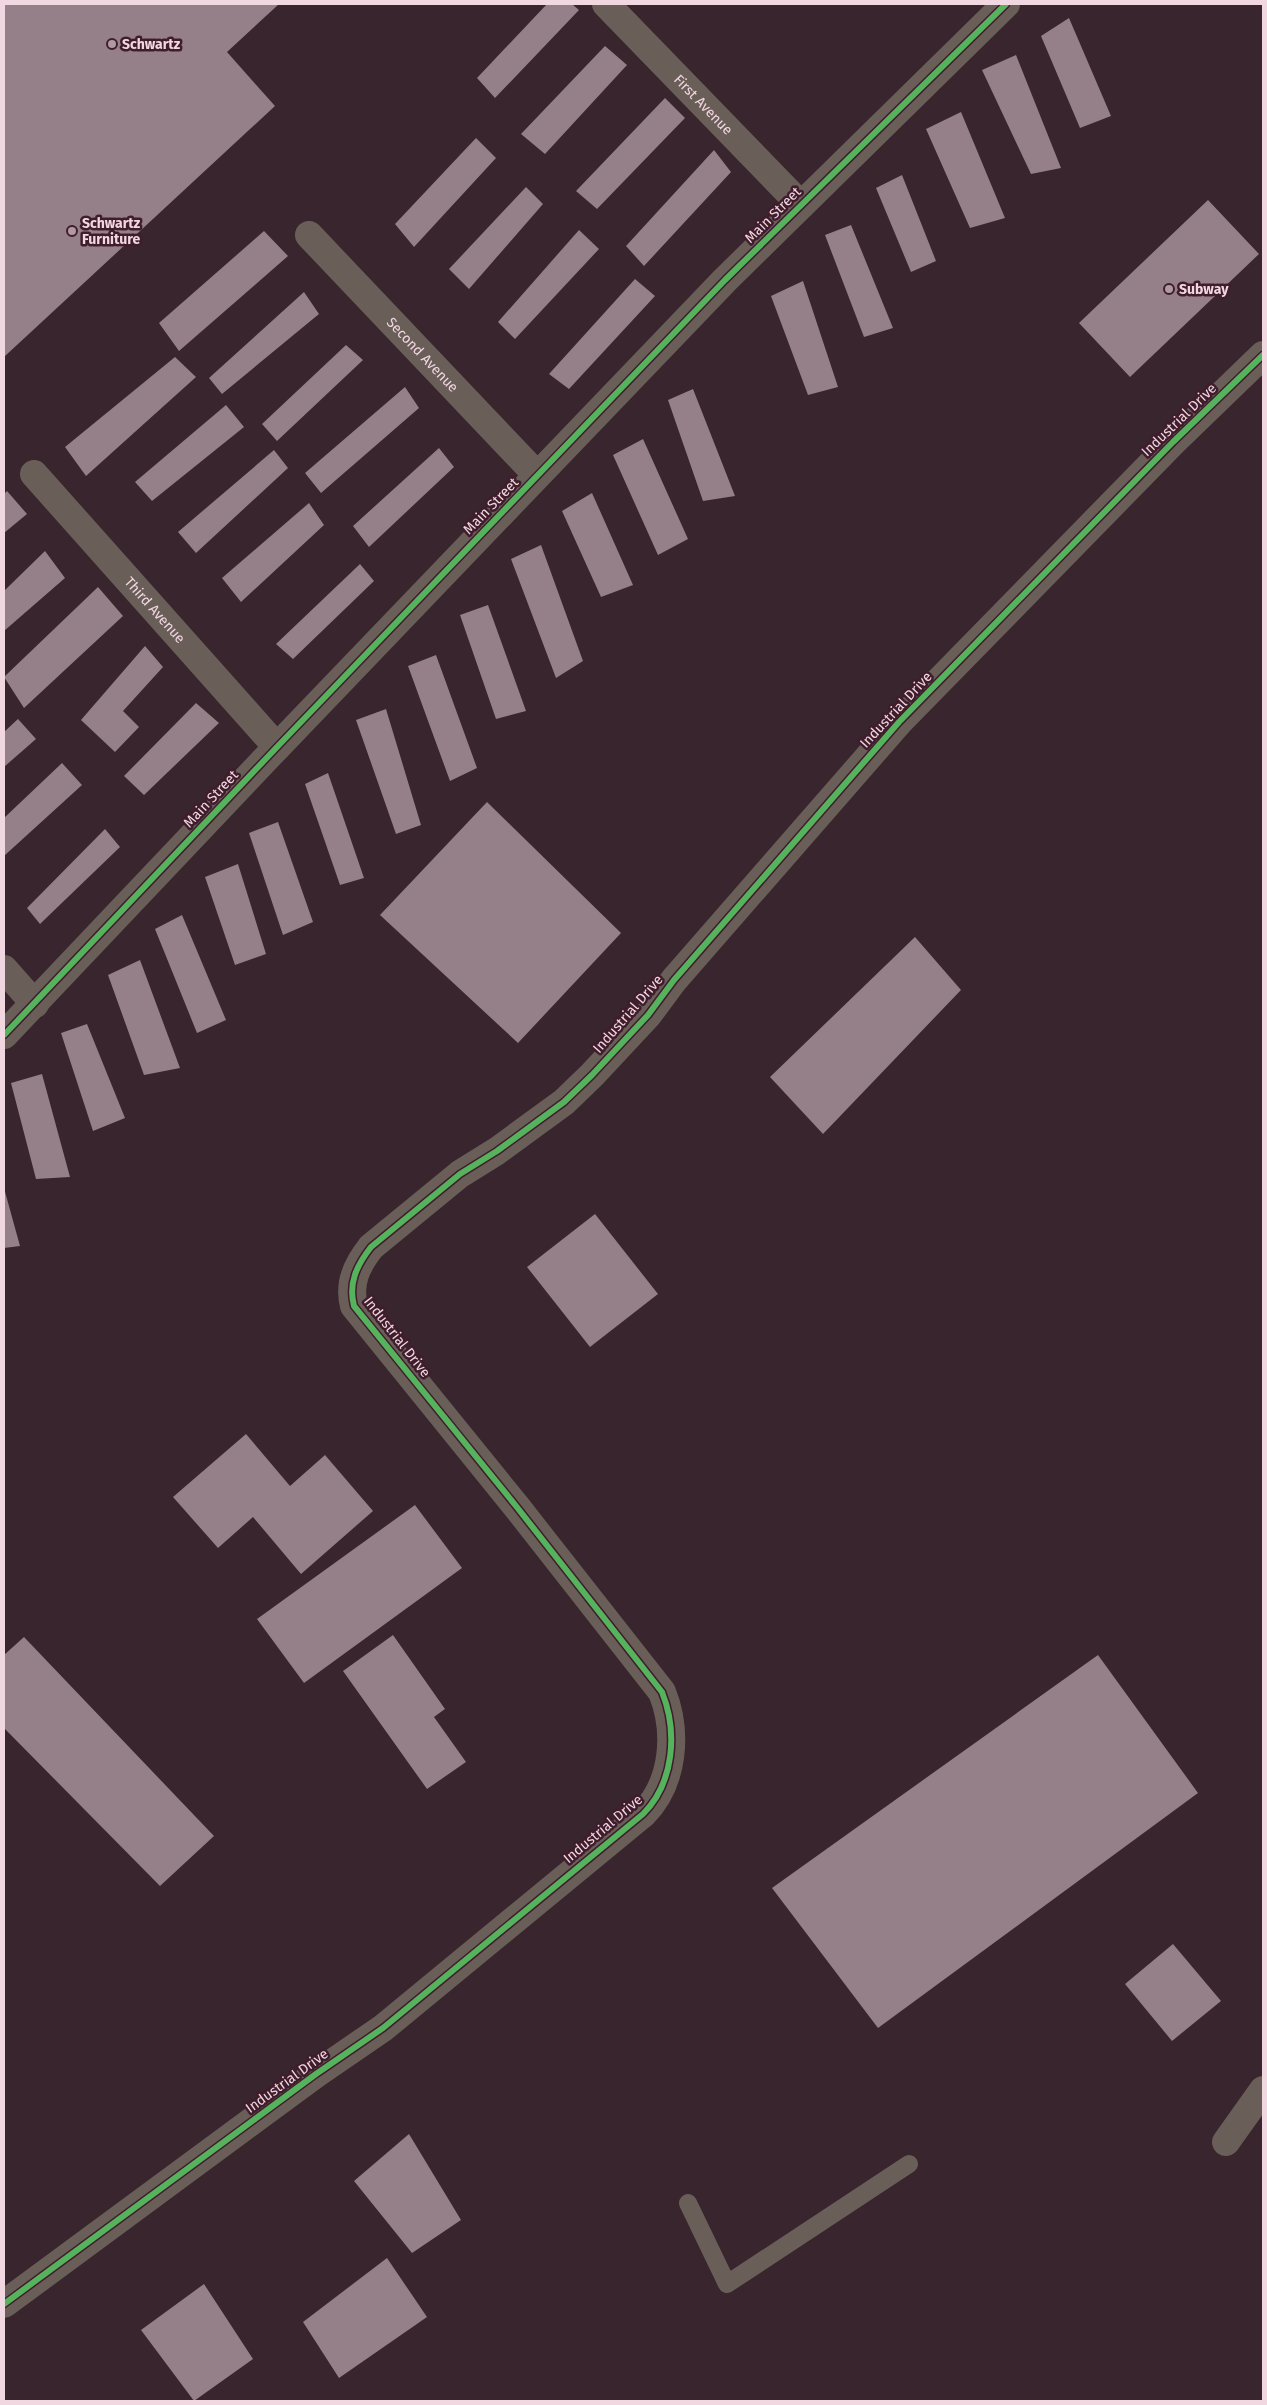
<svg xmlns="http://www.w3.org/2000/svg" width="1267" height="2405" font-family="'Fira Sans',sans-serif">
<rect width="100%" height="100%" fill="#38252d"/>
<path fill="#957f88" d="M4,4h275l-52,48 48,54 -271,251z
M547,4h25l7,6 -84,88 -18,-20z
M1069,18l42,98 -31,12 -39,-92z
M605,46l22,19 -82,89 -24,-20z
M1016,55l45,113 -30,6 -49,-104z
M665,98l20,20 -88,91 -21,-18z
M961,112l44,106 -35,10 -44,-99z
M476,138l20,20 -82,89 -19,-23z
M714,150l17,22 -87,94 -18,-20z
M902,175l34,86 -25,11 -35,-84z
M526,187l17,17 -74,85 -20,-20z
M1208,200l51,54 -129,123 -51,-54z
M851,225l42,103 -29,9 -39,-102z
M579,230l20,19 -84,90 -17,-17z
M264,231l24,25 -109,95 -20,-28z
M635,279l20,17 -86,93 -20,-15z
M803,281l35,106 -30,8 -37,-99z
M304,292l15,22 -97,80 -13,-16z
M346,345l17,15 -86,81 -15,-17z
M175,357l21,20 -110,99 -21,-29z
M405,387l14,21 -98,85 -16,-20z
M693,389l42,107 -32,5 -35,-101z
M226,405l18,22 -92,74 -17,-19z
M643,439l45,100 -30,16 -45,-100z
M439,448l15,19 -85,80 -16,-21z
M274,450l14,18 -92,85 -18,-21z
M7,491l20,23 -23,19v-39z
M592,493l41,92 -32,12 -39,-86z
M309,503l15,22 -83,77 -19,-24z
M541,545l42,116 -27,17 -45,-119z
M45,551l20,27 -61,53v-40z
M360,564l14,17 -81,78 -17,-15z
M98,587l25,29 -99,92 -20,-31z
M488,605l38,106 -30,8 -36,-104z
M145,646l18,21 -40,44 16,16 -24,25 -34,-32z
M436,655l41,113 -27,13 -42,-115z
M196,703l23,20 -75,72 -20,-19z
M386,709l35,116 -25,9 -40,-114z
M18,719l18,20 -32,28v-35z
M62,763l20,22 -78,71v-38z
M328,773l36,105 -24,7 -35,-101z
M487,802l134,131 -103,110 -138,-128z
M278,822l35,100 -30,13 -34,-102z
M105,829l15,18 -80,77 -13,-16z
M238,864l28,90 -31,11 -30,-88z
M182,915l44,105 -29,13 -42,-104z
M915,937l46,53 -138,144 -53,-57z
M140,960l40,108 -36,7 -36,-100z
M87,1024l38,94 -32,13 -32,-98z
M42,1074l28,103 -34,2 -25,-96z
M4,1188l16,58 -16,2z
M595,1214l63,80 -68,53 -63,-80z
M246,1434l44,52 35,-31 48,56 -72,63 -48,-57 -35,31 -45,-51z
M415,1505l47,63 -158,115 -47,-64z
M393,1635l52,74 -11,8 32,45 -39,27 -84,-118z
M24,1637l190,199 -54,50 -156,-158v-73z
M1098,1655l100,138 -320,235 -106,-140z
M1173,1944l48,57 -49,40 -47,-57z
M409,2134l52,86 -49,33 -58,-72z
M387,2258l40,59 -88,61 -36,-56z
M204,2284l49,75 -59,42 -53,-71z"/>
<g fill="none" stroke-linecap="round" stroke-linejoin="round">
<path stroke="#6a5e59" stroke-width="18" d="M688,2203l39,81 182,-120"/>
<g stroke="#6a5e59" stroke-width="28">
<path id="s1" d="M606,4l195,201"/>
<path id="s2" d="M309,235l228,240"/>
<path id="s3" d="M34,474l243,273"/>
<path d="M4,969l31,35"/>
<path d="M4,1035l273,-288 448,-467 281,-276"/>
<path d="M1226,2142l37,-52"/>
<path d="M4,2304l312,-230 67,-46 260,-214c31,-31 35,-82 19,-122l-146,-186 -162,-200c-6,-23 3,-41 17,-59l89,-73 37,-23 67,-49 28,-27 56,-60 26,-35 225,-258 274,-280 90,-87"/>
</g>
<g stroke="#401d2c" stroke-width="9">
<path id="cycleway" d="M4,1035l273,-288 448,-467 281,-276
M4,2304l312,-230 67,-46 260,-214c31,-31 35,-82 19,-122l-146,-186 -162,-200c-6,-23 3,-41 17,-59l89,-73 37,-23 67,-49 28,-27 56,-60 26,-35 225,-258 274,-280 90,-87"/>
</g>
<use href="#cycleway" stroke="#56b35d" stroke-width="6"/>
</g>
<g fill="#b099a1" stroke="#401d2c" stroke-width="2">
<circle cx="112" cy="44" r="5"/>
<circle cx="72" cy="231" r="5"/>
<circle cx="1169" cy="289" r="5"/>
</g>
<g text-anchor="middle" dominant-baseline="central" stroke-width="5" stroke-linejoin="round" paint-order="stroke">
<g font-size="14" font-weight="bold" fill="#f0d7e0" stroke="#401d2c" text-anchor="start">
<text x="122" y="44">Schwartz</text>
<text x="82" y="223">Schwartz<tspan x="82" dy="16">Furniture</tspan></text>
<text x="1179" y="289">Subway</text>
</g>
<g font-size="14" fill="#f0d7e0" stroke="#401d2c">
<text stroke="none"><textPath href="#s1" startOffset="140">First Avenue</textPath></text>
<text transform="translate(773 215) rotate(-45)">Main Street</text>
<text stroke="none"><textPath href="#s2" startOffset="165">Second Avenue</textPath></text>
<text transform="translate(1179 420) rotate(-44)">Industrial Drive</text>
<text transform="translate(491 506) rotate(-46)">Main Street</text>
<text stroke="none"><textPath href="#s3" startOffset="182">Third Avenue</textPath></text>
<text transform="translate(896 710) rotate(-47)">Industrial Drive</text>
<text transform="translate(211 799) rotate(-47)">Main Street</text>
<text transform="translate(628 1014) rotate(-49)">Industrial Drive</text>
<text transform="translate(397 1337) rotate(52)">Industrial Drive</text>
<text transform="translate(603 1829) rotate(-40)">Industrial Drive</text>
<text transform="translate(287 2081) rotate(-36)">Industrial Drive</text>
</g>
</g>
<rect width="1267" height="2405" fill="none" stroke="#f0d7e0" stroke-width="10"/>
</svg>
